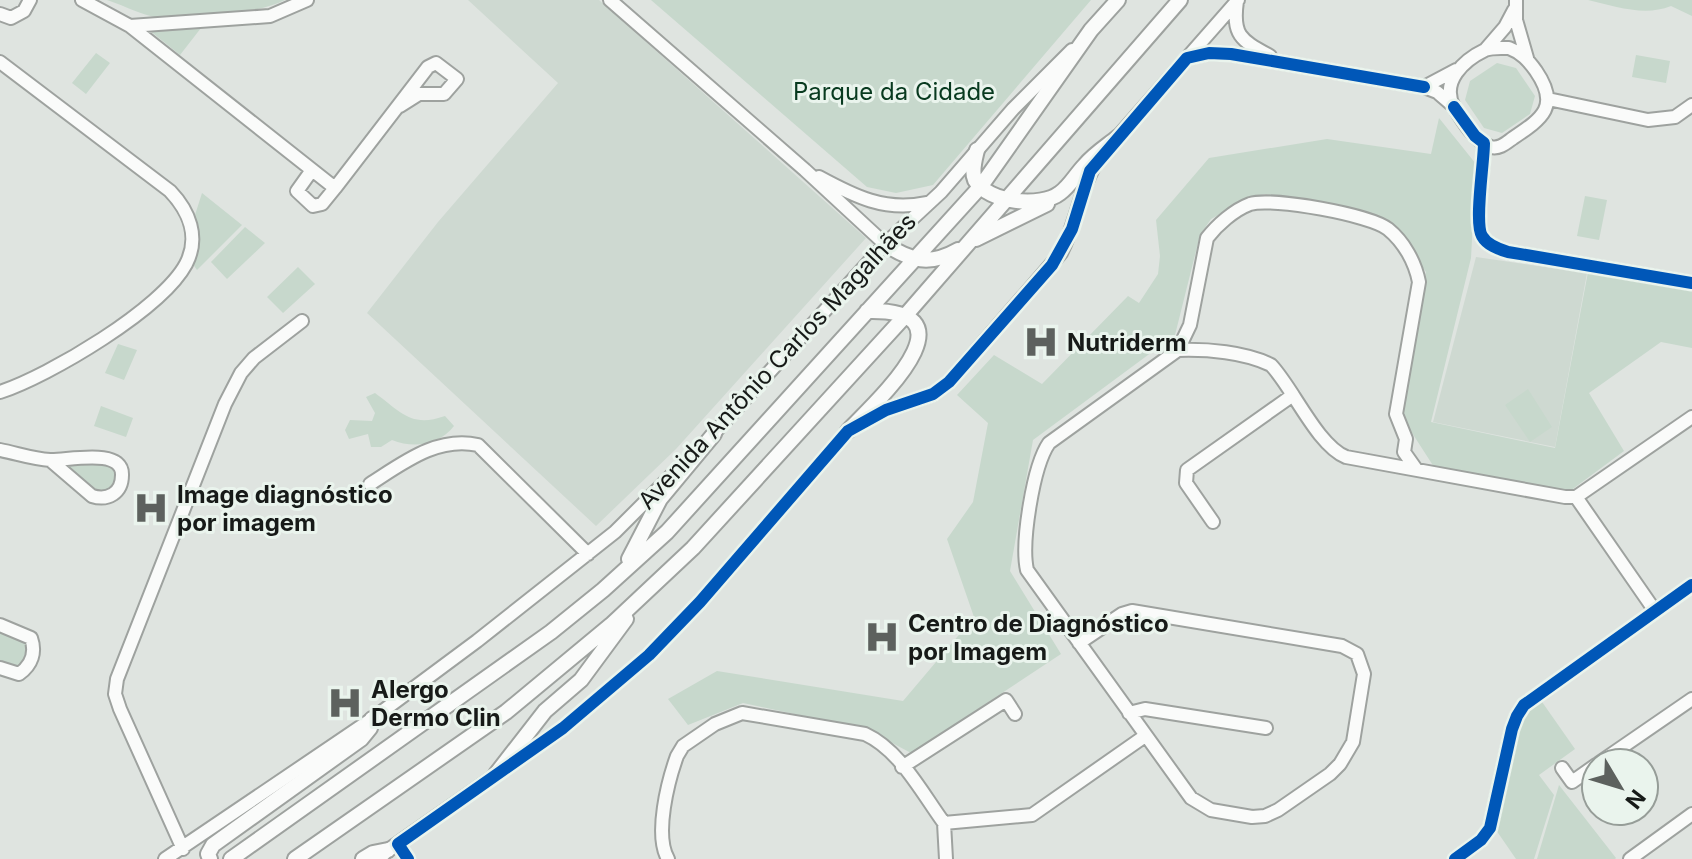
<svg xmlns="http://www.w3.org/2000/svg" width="1692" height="859" font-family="Inter,sans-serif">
<rect width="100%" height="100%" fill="#dfe4e0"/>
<path fill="#ced9d1" d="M468,0h131l267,238 -190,211 -80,77 -229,-213 71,-91 120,-139z
M1476,257l111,16 -32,174 -122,-25z"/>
<path fill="#c7d8cc" d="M107,0h178c-24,12 -91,22 -118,19 -19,-1 -42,-13 -60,-19z
M651,0h440l-158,185 -37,8 -29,-6z
M1588,0h104v16l-21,-10c-27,11 -56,0 -83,-6z
M201,28l-21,27 -31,-25z
M96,53l14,10 -24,31 -14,-11z
M1636,55l34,6 -4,22 -34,-6z
M1497,63l19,5 19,28 -5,18 -28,19 -18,-5 -19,-28 5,-19z
M1439,118l37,46 -5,94 -40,164 124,26 33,-176 104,17v59l-31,-6 -72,51 35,58 -54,40 -136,-24 -29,-45 -3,-16 24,-134 -39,-53 -122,-25 -15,4 -39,21 -11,16 -25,100 -142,105 -23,131 51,83 -150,99 -43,-23 -125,-27 -55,22 -20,-26 49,-28 186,30 71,-84 -27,-78 26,-37 15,-79 -31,-28 37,-40 48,29 86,-88 11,7 19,-29 2,-18 -4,-36 53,-62 118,-19 104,15z
M202,193l40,32 -45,45 -5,-7 6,-22 -3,-26z
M1585,196l22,4 -8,40 -22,-4z
M245,227l20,16 -38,36 -16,-17z
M298,267l17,17 -32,29 -16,-16z
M118,344l19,6 -13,30 -19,-7z
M1528,389l24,38 -22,15 -25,-37z
M375,393c26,19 36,35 70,23l9,10c-15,19 -40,23 -62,14l-11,7h-10l-3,-13 -19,5 -4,-9 5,-10 22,1 3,-8 -9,-16z
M101,406l32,12 -7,19 -32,-11z
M107,463l7,4c5,18 -2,25 -19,27l-29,-29z
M0,628l30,15 -7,22 -8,2 -15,-7z
M1540,699l35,50 -36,26 15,20 -20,64h-18l-20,-29 26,-112z
M1559,785l57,73 -1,1h-78z"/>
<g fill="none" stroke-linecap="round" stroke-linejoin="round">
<g stroke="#9ea29f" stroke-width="16">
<path id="minor" d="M82,0l48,26 140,-10 37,-16
M610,0l195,170 80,74
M1516,0v20l11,38
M1237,1c-5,35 4,39 33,55
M0,14l11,4 13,-7 6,-11
M130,26l205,162 93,-121 8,-4 21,16 -13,15h-25l-19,12
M1509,48c13,5 19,12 27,23 24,35 7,47 -23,67 -7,5 -13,11 -22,9 -15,-4 -29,-27 -37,-40 -14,-25 10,-47 31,-57 7,-3 17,-2 24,-2z
M1486,49l19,-22 9,-17
M1187,58l22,-5 22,1 193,33 13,5 14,12
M0,62l170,129c19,20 30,46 16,73 -24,45 -137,112 -186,128
M1424,87l32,-17
M1548,99l100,21 27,-3 17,-12
M1484,143c0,20 -10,80 -2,93 5,9 16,13 26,16l184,31
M312,170l-15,21 16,15 9,-2 13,-16
M819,177c35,19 66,35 107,26
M1178,350l12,-25 17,-87c10,-13 27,-28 43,-34 22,-7 121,11 138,25 16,13 27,33 31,53l-23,132 10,25 -2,13 12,17
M708,440l177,-196 56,-52 72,-83 59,-59
M0,450c16,3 33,9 50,10 16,1 73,-13 72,15 0,18 -14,26 -30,21l-42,-36
M370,484c33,-21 67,-48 108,-39l110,109
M1576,497l79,114
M1213,522l-27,-39 1,-13 106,-75
M0,625l31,13c5,14 1,27 -12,36l-19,-6
M1079,643l43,-29 10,-3 210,35 15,8 7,20 -11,68 -13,22 -10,10 -52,36 -13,6 -13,1 -41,-7 -20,-12 -164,-228c-6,-27 6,-104 22,-127l129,-93c29,-1 67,2 93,15 22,23 46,80 75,92l219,40h11l116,-80
M1129,713l16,-4 121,19
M1599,763l93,-64
M902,767l104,-67 9,14
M1562,768l10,14 24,-17
M944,823l88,-8 113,-79
M944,823l2,36
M398,844l10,15
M183,849l-63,-140 -5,-15 2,-15 108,-275 16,-31 13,-15 48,-37
M165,859l207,-140 105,-78 138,-109 60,-60
M379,859l9,-9 175,-122 86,-73 51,-53 148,-171 38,-21 47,-16 16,-12 112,-129c16,-31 19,-67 39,-96l138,-157
M668,859c-14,-24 0,-78 9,-103l6,-10 32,-22 27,-11 123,21c35,16 57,59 79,89
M1455,859l26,-19 9,-12 22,-99 5,-13 7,-11 168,-120
M1630,859l62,-45"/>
</g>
<g stroke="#9ea29f" stroke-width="18">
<path id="major" d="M977,150c-2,9 -6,21 -2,30 13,23 66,28 85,13 10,-7 16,-19 25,-28 9,-11 22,-19 33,-28
M976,239l71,-35
M885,244c26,17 45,22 73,6
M848,431c30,-31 131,-123 19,-120
M629,559l31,-60 54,-65
M496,774l49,-63 36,-31 45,-61
M210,859l-2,-5 5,-9 148,-106 9,-11 2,-9
M231,859l320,-227 52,-42 64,-58 314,-346 110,-156 27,-30
M295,859l211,-147 105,-87 82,-77 212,-232 275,-316
M363,859l10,-6 15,-3"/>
</g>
<use href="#minor" stroke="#fafbfa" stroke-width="12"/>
<use href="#major" stroke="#fafbfa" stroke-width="14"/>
<g stroke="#eaf4ed" stroke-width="17">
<path id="cycleway" d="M1454,107l21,29 9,7c0,20 -10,80 -2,93 5,9 16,13 26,16l184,31
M408,859l-10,-15 165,-116 86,-73 51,-53 148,-171 38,-21 47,-16 16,-12 103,-117 20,-36 18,-58 97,-113 22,-5 22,1 193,33
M1455,859l26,-19 9,-12 22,-99 5,-13 7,-11 168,-120"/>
</g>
<use href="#cycleway" stroke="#0057b8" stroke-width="12"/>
</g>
<defs>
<g id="hospital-bare" transform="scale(2.76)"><path d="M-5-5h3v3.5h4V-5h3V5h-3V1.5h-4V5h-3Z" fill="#5d615e" stroke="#eaf4ed" stroke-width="2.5" paint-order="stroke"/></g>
</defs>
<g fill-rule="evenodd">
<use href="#hospital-bare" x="1041" y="342"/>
<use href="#hospital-bare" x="151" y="508"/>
<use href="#hospital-bare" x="882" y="637"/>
<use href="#hospital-bare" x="345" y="703"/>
</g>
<g text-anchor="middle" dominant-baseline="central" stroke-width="6" stroke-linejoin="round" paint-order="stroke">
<g font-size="24" fill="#083a1f" stroke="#eaf4ed">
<text x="894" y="91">Parque da Cidade</text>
</g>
<g font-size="24" font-weight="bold" fill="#171a18" stroke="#eaf4ed" text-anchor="start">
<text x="1067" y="342">Nutriderm</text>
<text x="177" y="494">Image diagnóstico<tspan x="177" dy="28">por imagem</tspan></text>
<text x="908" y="623">Centro de Diagnóstico<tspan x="908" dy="28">por Imagem</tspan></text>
<text x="371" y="689">Alergo<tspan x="371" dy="28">Dermo Clin</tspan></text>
</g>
<g font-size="24" fill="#171a18" stroke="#eaf4ed">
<text transform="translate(777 361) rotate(-47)">Avenida Antônio Carlos Magalhães</text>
</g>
</g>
<g transform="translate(1620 787) rotate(128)"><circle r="38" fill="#eaf4ed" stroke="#969d98" stroke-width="2"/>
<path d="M0-6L14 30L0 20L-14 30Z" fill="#5d615e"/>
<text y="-12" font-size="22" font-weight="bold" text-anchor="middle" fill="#171a18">N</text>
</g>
</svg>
